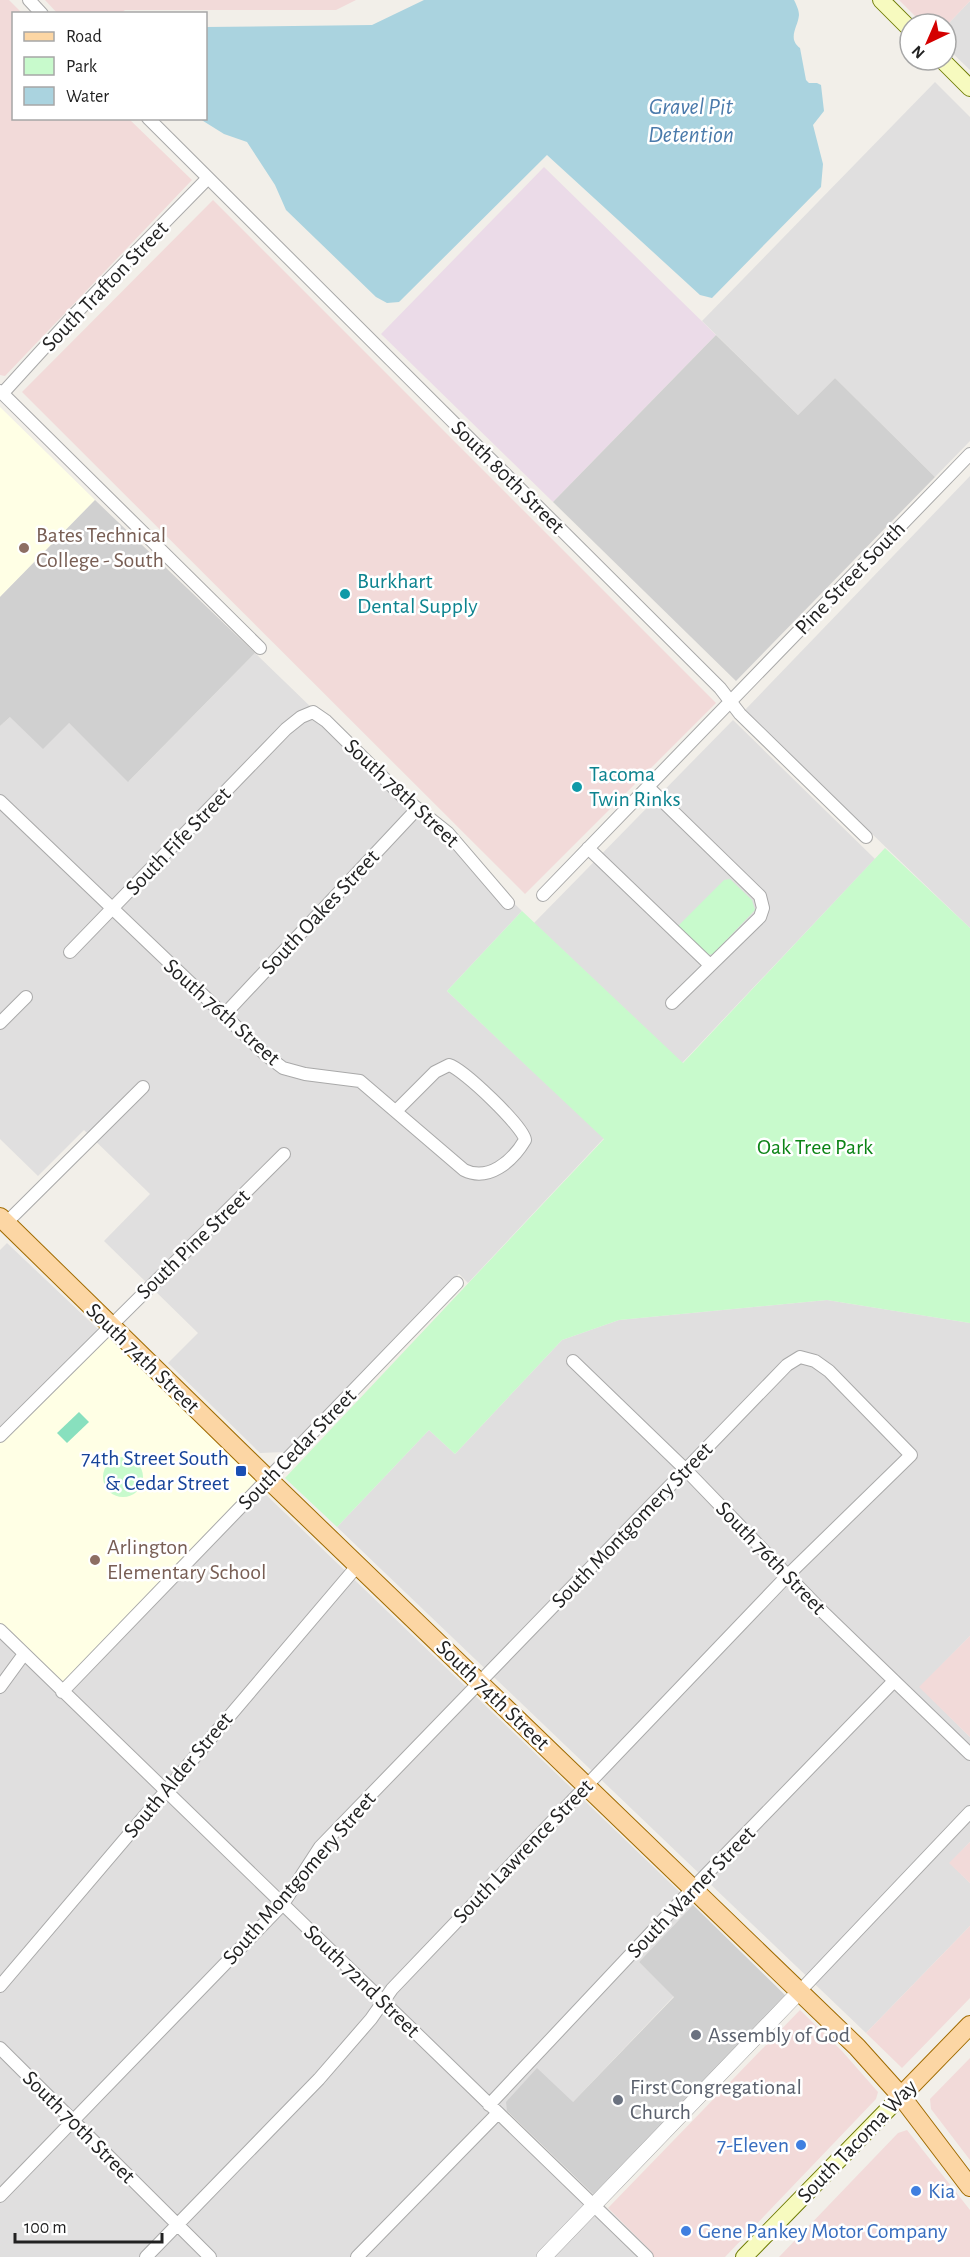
<svg xmlns="http://www.w3.org/2000/svg" width="970" height="2257" font-family="'Alegreya Sans',sans-serif">
<rect width="100%" height="100%" fill="#f2efe9"/>
<path fill="#e0dfdf" d="M970,1v69l-24,-23v-21z
M935,82l35,35v324l-35,36 -100,-99 -37,37 -96,-94z
M970,476v452l-226,-217z
M255,653l267,258 -75,80 157,147 -136,145 -9,-9 -175,178 -24,1 -92,-90 30,-30 -94,-92 46,-47 -66,-64 -46,46 -38,-37v-413l10,-9 59,6 60,58z
M733,720l142,139 -193,204 -148,-140z
M7,1243l95,90 -102,103v-186z
M827,1300l143,23v313l-50,51 50,50v105l-20,21 20,20v43l-104,107 -529,-506 92,-97 26,24 107,-114 57,-20z
M260,1489l433,416 -54,57 35,34 -101,106 -66,10 145,139 -6,6h-646v-627z"/>
<path fill="#f2dad9" d="M0,0h9l13,13 -8,1v104l115,1 63,61 -187,196 -5,-1z
M45,0h311l-20,10h-211l-4,3 -63,1z
M899,0h71v1l-24,25v-2h-23z
M213,200l503,503 -191,191 -503,-502z
M970,1636v101l-51,-50z
M970,1842v41l-21,-20z
M970,1926v72l-68,70 -36,-35z
M800,2010l42,41 36,41 -2,7 -151,158h-79l5,-6 -43,-43z
M970,2058v102l-39,-51 -1,-10z
M907,2130l63,80v47h-191l119,-124z"/>
<path fill="#ebdbe8" d="M544,167l172,168 -163,167 -172,-168z"/>
<path fill="#ffffe5" d="M0,407l95,93 -95,97z
M109,1326l159,153 -206,213 -62,-62v-194z"/>
<path fill="#d0d0d0" d="M716,335l82,80 37,-37 100,99 -199,204 -183,-179z
M95,500l160,153 -127,129 -59,-59 -26,26 -33,-32 -10,9v-129z
M693,1905l93,91 -190,201 -89,-86 -1,-9 31,-34 36,34 101,-105 -35,-35z"/>
<path fill="#c8facc" d="M885,848l85,80v395l-143,-23 -208,20 -57,20 -107,114 -26,-24 -92,97 -52,-49 319,-339 -157,-148 75,-80 161,152z
M730,879l22,21 3,10 -42,44 -6,1 -31,-27 48,-48z
M103 1477a20 20 0 1 1 40 0a20 20 0 1 1-40 0Z"/>
<path fill="#88e0be" d="M79,1412l10,10 -22,21 -10,-10z"/>
<path fill="#aad3df" d="M424,0h370c2,4 5,10 5,15 -1,12 -12,23 1,33l6,32 3,3h8l4,2 3,26 -11,14 10,39 -2,23 -109,111 -12,-3 -153,-140 -148,147 -12,1 -11,-6 -90,-87 -11,-25 -28,-43 -23,-8 -24,-15 6,-1v-91l166,-2z"/>
<g fill="none" stroke-linecap="round" stroke-linejoin="round">
<g stroke="#a9a9a9" stroke-width="14">
<path id="minor" d="M29,0l13,14
M148,118l572,570 20,26 126,123
M0,391l260,257
M2,394l72,-79 134,-137
M648,787l112,109 3,12 -3,9 -88,86
M0,801l267,255 16,12 22,6 55,7 104,89c24,12 48,-8 61,-30 -1,-13 -62,-71 -76,-75l-14,7 -39,39
M588,848l122,117
M543,895l427,-441
M70,952l216,-223 15,-12 12,-5 13,9 77,76 45,36 60,70
M223,1016l194,-207
M0,1023l26,-26
M6,1223l137,-136
M573,1361l113,109 137,142 147,142
M0,1436l284,-282
M0,1630l647,627
M0,1687l24,-33
M62,1692l395,-409
M0,1986l358,-421
M800,1991l170,-179
M0,2048l210,209
M489,2105l204,-217 201,-207
M0,2196l283,-292 37,-57 467,-482 13,-8 15,4 14,10 82,84 -122,119 -397,415 -21,30 -52,60 -173,178
M357,2257l141,-144"/>
</g>
<g stroke="#a9a9a9" stroke-width="16">
<path id="tertiary" d="M544,2257l256,-266"/>
</g>
<g stroke="#707d05" stroke-width="18">
<path id="secondary" d="M881,0l29,29
M942,60l28,28
M744,2257l157,-161"/>
</g>
<g stroke="#a06b00" stroke-width="20">
<path id="primary" d="M0,1217l268,262 589,568 44,49 69,91
M901,2096l69,-71"/>
</g>
<use href="#minor" stroke="#fff" stroke-width="12"/>
<use href="#tertiary" stroke="#fff" stroke-width="15"/>
<use href="#secondary" stroke="#f7fabf" stroke-width="16"/>
<use href="#primary" stroke="#fcd6a4" stroke-width="18"/>
</g>
<g fill="#8d6e63" stroke="#fff" stroke-width="2">
<circle cx="24" cy="548" r="6"/>
<circle cx="95" cy="1560" r="6"/>
</g>
<g fill="#0f9aa8" stroke="#fff" stroke-width="2">
<circle cx="345" cy="594" r="6"/>
<circle cx="577" cy="787" r="6"/>
</g>
<rect fill="#1a4fb4" stroke="#fff" stroke-width="2" x="235" y="1465" width="12" height="12" rx="3"/>
<g fill="#6b7280" stroke="#fff" stroke-width="2">
<circle cx="696" cy="2035" r="6"/>
<circle cx="618" cy="2100" r="6"/>
</g>
<g fill="#3f7fe0" stroke="#fff" stroke-width="2">
<circle cx="801" cy="2145" r="6"/>
<circle cx="916" cy="2191" r="6"/>
<circle cx="686" cy="2231" r="6"/>
</g>
<g text-anchor="middle" dominant-baseline="central" stroke-width="5" stroke-linejoin="round" paint-order="stroke">
<g font-size="22" fill="#222" stroke="#fff">
<text transform="translate(105 286) rotate(-46)">South Trafton Street</text>
<text transform="translate(508 477) rotate(45)">South 80th Street</text>
<text transform="translate(850 578) rotate(-46)">Pine Street South</text>
<text transform="translate(402 793) rotate(43)">South 78th Street</text>
<text transform="translate(178 841) rotate(-46)">South Fife Street</text>
<text transform="translate(320 912) rotate(-47)">South Oakes Street</text>
<text transform="translate(222 1012) rotate(42)">South 76th Street</text>
<text transform="translate(193 1244) rotate(-44)">South Pine Street</text>
<text transform="translate(143 1358) rotate(44)">South 74th Street</text>
<text transform="translate(297 1449) rotate(-46)">South Cedar Street</text>
<text transform="translate(632 1525) rotate(-46)">South Montgomery Street</text>
<text transform="translate(771 1558) rotate(46)">South 76th Street</text>
<text transform="translate(493 1695) rotate(44)">South 74th Street</text>
<text transform="translate(178 1775) rotate(-50)">South Alder Street</text>
<text transform="translate(523 1851) rotate(-46)">South Lawrence Street</text>
<text transform="translate(299 1878) rotate(-49)">South Montgomery Street</text>
<text transform="translate(691 1892) rotate(-46)">South Warner Street</text>
<text transform="translate(362 1981) rotate(44)">South 72nd Street</text>
<text transform="translate(79 2127) rotate(45)">South 70th Street</text>
<text transform="translate(857 2141) rotate(-46)">South Tacoma Way</text>
</g>
<g font-size="22" fill="#785e54" stroke="#fff" text-anchor="start">
<text x="36" y="535">Bates Technical<tspan x="36" dy="25">College - South</tspan></text>
<text x="107" y="1547">Arlington<tspan x="107" dy="25">Elementary School</tspan></text>
</g>
<g font-size="22" fill="#0d838f" stroke="#fff" text-anchor="start">
<text x="357" y="581">Burkhart<tspan x="357" dy="25">Dental Supply</tspan></text>
<text x="589" y="774">Tacoma<tspan x="589" dy="25">Twin Rinks</tspan></text>
</g>
<g font-size="22" fill="#0c8416" stroke="#fff">
<text x="815" y="1147">Oak Tree Park</text>
</g>
<g font-size="22" fill="#164399" stroke="#fff" text-anchor="end">
<text x="229" y="1458">74th Street South<tspan x="229" dy="25">&amp; Cedar Street</tspan></text>
</g>
<g font-size="22" fill="#5b616d" stroke="#fff" text-anchor="start">
<text x="708" y="2035">Assembly of God</text>
<text x="630" y="2087">First Congregational<tspan x="630" dy="25">Church</tspan></text>
</g>
<g font-size="22" fill="#366cbe" stroke="#fff" text-anchor="start">
<text x="789" y="2145" text-anchor="end">7-Eleven</text>
<text x="928" y="2191">Kia</text>
<text x="698" y="2231">Gene Pankey Motor Company</text>
</g>
<g font-size="24" font-style="italic" fill="#4a7aab" stroke="#fff">
<text x="691" y="107">Gravel Pit<tspan x="691" dy="28">Detention</tspan></text>
</g>
</g>
<rect x="12" y="12" width="195" height="108" fill="#ffffff" stroke="#a7a7a7" stroke-width="1.5"/>
<rect x="24" y="32" width="30" height="9" fill="#fcd6a4" stroke="#a7a7a7" stroke-width="1.5"/>
<text x="66" y="42" font-size="18" fill="#222222">Road</text>
<rect x="24" y="57" width="30" height="18" fill="#c8facc" stroke="#a7a7a7" stroke-width="1.5"/>
<text x="66" y="72" font-size="18" fill="#222222">Park</text>
<rect x="24" y="87" width="30" height="18" fill="#aad3df" stroke="#a7a7a7" stroke-width="1.5"/>
<text x="66" y="102" font-size="18" fill="#222222">Water</text>
<g transform="translate(928 42) rotate(224)"><circle r="28" fill="#ffffff" stroke="#a7a7a7" stroke-width="1.5"/>
<path d="M0-4.5L10 22L0 15L-10 22Z" fill="#d40000"/>
<text y="-9" font-size="16" font-weight="bold" text-anchor="middle" fill="#222222">N</text>
</g>
<path d="M15 2233v9h147v-9" fill="none" stroke="#222222" stroke-width="3"/>
<text x="24" y="2233" font-size="18" fill="#222222" stroke="#ffffff" stroke-width="4.5" paint-order="stroke">100 m</text>
</svg>
